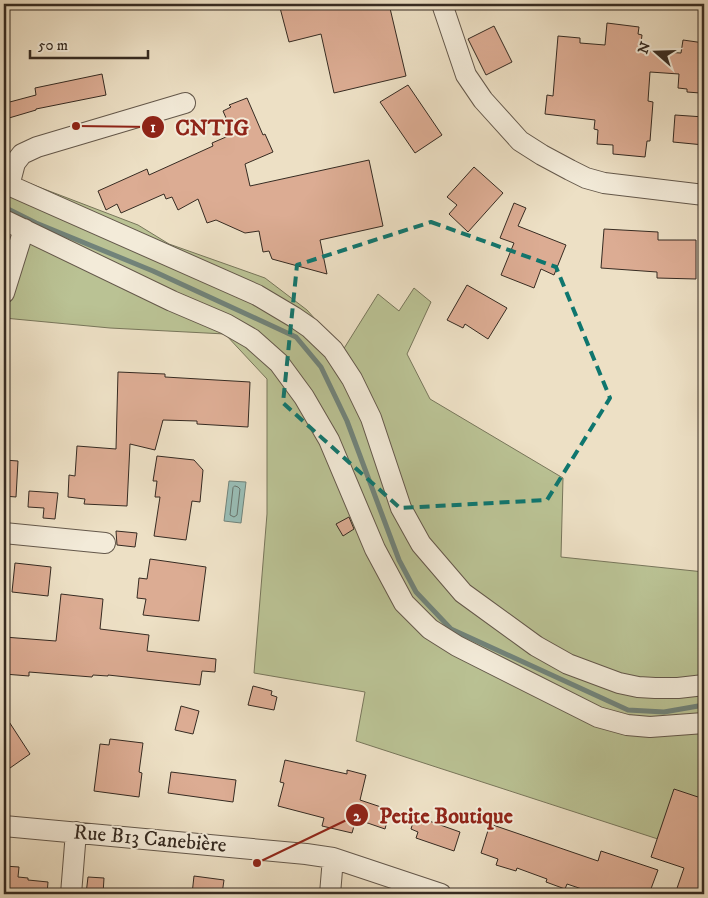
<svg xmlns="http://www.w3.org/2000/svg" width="708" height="898" font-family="'IM FELL DW Pica',serif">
<rect width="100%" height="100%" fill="#ede0c5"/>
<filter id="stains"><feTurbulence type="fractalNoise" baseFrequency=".004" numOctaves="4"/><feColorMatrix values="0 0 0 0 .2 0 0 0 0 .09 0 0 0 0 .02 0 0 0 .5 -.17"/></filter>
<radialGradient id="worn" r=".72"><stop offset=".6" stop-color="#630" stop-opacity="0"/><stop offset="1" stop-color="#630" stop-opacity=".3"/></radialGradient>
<path fill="#bac294" stroke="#78765b" d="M4,167l19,14 115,44 31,19 96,34 42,32 36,40 35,-56 21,17 15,-23 17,14 -24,52 23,45 133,79 -2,79 143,15v282l-348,-113 9,-49 -111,-19 13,-159v-135l-42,-45 -115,-6 -106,-10v-39l12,-42 -12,-6z"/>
<path fill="#99bdb5" stroke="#71837a" d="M229,481l17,1 -5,41 -17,-2z"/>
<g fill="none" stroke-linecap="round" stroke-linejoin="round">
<path stroke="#68746c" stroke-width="1" d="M235,486l3,1 2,2 -3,26 -3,2 -4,-2 3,-27z"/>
<path stroke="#71837a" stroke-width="5" d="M4,207l32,16 117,48 143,66 25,30 26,54 52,139 17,32 35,37 177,81 36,2 40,-7"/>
</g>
<path fill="#dcac93" stroke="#362b22" d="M279,4h110l17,72 -72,17 -13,-59 -32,8z
M607,23l32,4 -1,7 4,1 -2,16 41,2 2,-13 21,3v48l-3,-1 -1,3 -13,-1v-3l-9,-1 1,-14 -29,-2 -2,29 5,1 -3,39h-3l-2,16 -32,-3v-9l-16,-1 1,-14 -4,-1 1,-9 -50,-6 2,-19 6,1 5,-60 22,2v5l25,2z
M494,26l18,36 -26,13 -18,-36z
M102,74l4,21 -70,14v1l-27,8 -3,-15 30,-8 -1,-7z
M408,85l34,50 -27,18 -35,-51z
M247,98l16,37 2,-1 8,18 -28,12 5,22 119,-26 14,66 -63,14 7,34 -55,-15 -3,-8 -6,1 -4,-21 -14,2 -29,-13 -9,3 -9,-24 -20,11 -6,-13 -6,2 -2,-5 -43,19 -4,-9 -11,6 -8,-19 49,-22 2,6 64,-29 -1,-3 21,-9 -10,-23 8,-4 -2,-2z
M675,115l29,2v28l-31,-3z
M474,167l29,26 -35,39 -19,-18 8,-9 -10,-8z
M514,203l12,5 -8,18 48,19 -12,30 -13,-6 -7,19 -33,-13 13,-32 -14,-5z
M604,229l54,3v8h38v39l-39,-1v-6l-56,-4z
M467,285l40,23 -19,31 -23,-15 -2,4 -16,-8z
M118,372l47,2v3l85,5 -2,45 -51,-3v-3l-34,-1 -8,30 -25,-6 -3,62 -43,-2 1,-5 -17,-2 1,-22 6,1 2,-30 39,3z
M157,456l37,4 9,10 -3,32 -8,-1 -6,39 -32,-4 6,-39h-5l2,-16h-4z
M4,460l14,1 -2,36 -12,-1z
M29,491l29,2 -3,26 -12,-1 1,-10 -16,-1z
M349,517l5,12 -11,7 -7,-12z
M116,531l21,2 -2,14 -18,-2z
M150,559l56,8 -7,54 -56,-6 3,-16 -9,-1 2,-20 8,1z
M15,563l36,4 -3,29 -36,-4z
M61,594l42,5 -3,30 49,6 -2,16 69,8 -1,13 -13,-1 -2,14 -92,-10v1l-15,-1 -1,2 -63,-5v4l-25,-2v-37l52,4z
M253,686l19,5 -1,4 6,2 -3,13 -26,-5z
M181,706l18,5 -6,23 -18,-4z
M4,714l26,40 -20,14 -6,-9z
M110,739l33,4 -4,29 3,1 -3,24 -45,-6 6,-47 9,1z
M285,760l62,14v-4l19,5 -6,25 30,10 -5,19 -29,-10 -4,14 -30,-7 2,-8 -46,-12 6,-23 -4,-1z
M171,772l65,8 -3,22 -65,-9z
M674,789l30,10v95h-29l9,-26 -33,-11z
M415,816l45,16 -6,19 -38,-13 2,-6 -7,-3z
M490,824l108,37 3,-10 57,19 -9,24h-52l-30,-10 -2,5 -19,-7 1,-3 -30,-11 -1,3 -20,-6 2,-6 -17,-6z
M4,866l15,1 -1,10 10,1v2l20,2 -1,12h-43z
M194,876l30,4 -2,14h-30z
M88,877l16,1 -1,16h-17z"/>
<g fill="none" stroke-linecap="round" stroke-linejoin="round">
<g stroke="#64584b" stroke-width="22">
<path id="minor" d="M442,4l24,71 17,25 37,41 22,14 28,15 16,8 18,5 100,12
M4,183l253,112 37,22 16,11 23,22 19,29 19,39 30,90 20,36 42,49 73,53 32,18 51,19 19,4 17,1h23l26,-3
M9,186l6,-23 7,-9 15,-7 148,-44
M4,220l168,81 54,23 26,15 27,24 25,34 25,43 46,109 29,54 26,26 27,17 141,71 29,8 23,2 54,-4
M4,293l20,-64
M4,533l101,10
M4,826l302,28 27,4 108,36
M71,894l5,-62
M330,894l3,-36"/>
</g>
<use href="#minor" stroke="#f3ebd9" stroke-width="20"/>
</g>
<path fill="none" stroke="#0f766e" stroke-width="4" stroke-dasharray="10 6" stroke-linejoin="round" d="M431,222l125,45 54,131 -63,102 -147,8 -117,-105 14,-138z"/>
<g text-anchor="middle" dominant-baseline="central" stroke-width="4" stroke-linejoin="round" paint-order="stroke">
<g font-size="21" fill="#362b22" stroke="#f3ebd9">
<text transform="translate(150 839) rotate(5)">Rue B13 Canebière</text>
</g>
</g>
<path fill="none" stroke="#8f2418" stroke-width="2" d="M76 126L153 127M257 863L357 815"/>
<g fill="#8f2418" stroke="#f3ebd9" stroke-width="2">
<circle cx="76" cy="126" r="5"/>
<circle cx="257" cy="863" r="5"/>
<circle cx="153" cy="127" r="12"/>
<circle cx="357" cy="815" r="12"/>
</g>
<g font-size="15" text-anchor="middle" font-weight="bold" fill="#fff">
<text x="153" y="132">1</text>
<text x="357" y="821">2</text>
</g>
<g font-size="22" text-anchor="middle" font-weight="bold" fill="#8f2418" stroke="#f3ebd9" stroke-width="4" stroke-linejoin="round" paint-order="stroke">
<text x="212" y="135">CNTIG</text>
<text x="446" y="823">Petite Boutique</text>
</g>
<rect width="708" height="898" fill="none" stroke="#ede0c5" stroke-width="20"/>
<rect x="5" y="5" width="698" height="888" fill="none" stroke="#362b22" stroke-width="2.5"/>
<rect x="10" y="10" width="688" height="878" fill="none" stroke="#362b22"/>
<g transform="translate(656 52) rotate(290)" stroke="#f3ebd9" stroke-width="4" paint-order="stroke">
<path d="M0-4L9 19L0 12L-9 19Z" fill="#362b22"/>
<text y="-8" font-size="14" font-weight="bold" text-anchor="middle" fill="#362b22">N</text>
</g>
<path d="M30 50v8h118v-8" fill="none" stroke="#362b22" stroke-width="2.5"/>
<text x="38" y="50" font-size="15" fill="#362b22" stroke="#f3ebd9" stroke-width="4" paint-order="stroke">50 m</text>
<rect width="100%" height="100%" filter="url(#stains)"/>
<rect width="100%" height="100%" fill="url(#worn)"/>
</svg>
